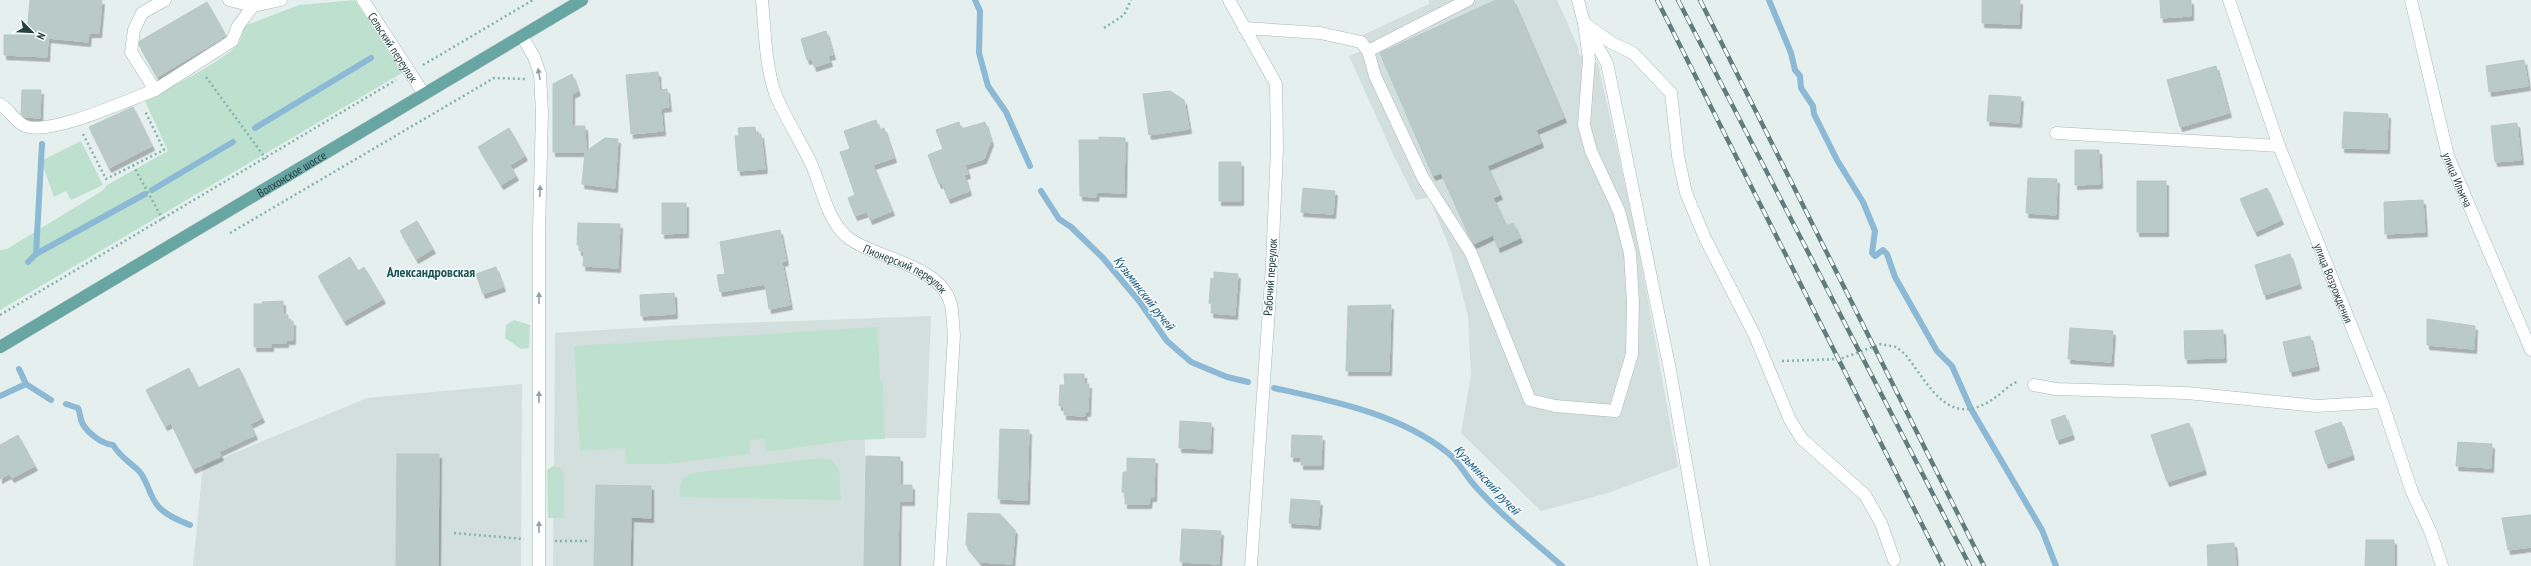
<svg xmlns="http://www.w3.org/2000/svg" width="2531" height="566" font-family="'PT Sans Narrow',sans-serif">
<defs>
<filter id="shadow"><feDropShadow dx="2.5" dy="4.5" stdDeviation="0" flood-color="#0004"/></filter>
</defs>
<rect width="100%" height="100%" fill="#e5efed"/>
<path fill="#d3dfdd" d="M1429,0h128l21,47 1,8 19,8 38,171 42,233 -70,26 -67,18 -80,-78 10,-58 -3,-59 -16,-62 -23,-57 -13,3 -22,-44 -45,-100 12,-5 2,-16 66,-31z
M931,316l-5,122h-61l-1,128h-311l2,-233 129,-8z
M522,384l-1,182h-328l10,-100 164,-68z"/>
<path fill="#bee1cf" d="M355,0l47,73 -402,237v-60l7,-1 95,-58 5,-6 61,-34 -24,-52c18,-6 83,-40 94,-55 3,-4 5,-13 6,-18l55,-21z
M81,141l22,44 -32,15 -5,-9 -12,6 -13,-36z
M514,320l16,5 -1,23 -8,1 -16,-11 1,-13z
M878,327l2,53 3,1 2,58 -33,1 -87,12 -1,-13 -14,1v14l-84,10h-40l-1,-16 -45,3 -6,-105z
M821,458l10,2 8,9 2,31 -162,-3c1,-12 1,-20 14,-24z
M553,466l8,2 3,6v44h-16l-1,-48z"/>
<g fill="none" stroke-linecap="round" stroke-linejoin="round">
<path stroke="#8cb9d5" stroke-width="6" d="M975,0l5,11 -1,42 9,33 18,26 24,54
M1769,0l22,53 4,17 5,6 1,12 12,18 1,8 23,46 26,42 12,29 -3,22 3,3 8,-6 4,4 8,23 30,53 12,21 15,15 19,43 71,121 14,36
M255,128l116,-70
M152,190l81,-48
M1041,191l18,28 12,8 32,31 36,43 28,40 24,21 36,15 21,5
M36,254l6,-110
M28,262l8,-8 109,-60
M19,369l7,15 25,16
M1274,388c59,13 126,26 174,65 11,9 18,23 27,33 26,29 57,54 87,80
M0,396l26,-12
M66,404l12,4c2,4 2,8 3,12 4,12 21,24 32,25 9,14 16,16 26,26 9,10 10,25 19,35 7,9 22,15 32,19"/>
</g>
<path fill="#bacac7" stroke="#b7c9c6" filter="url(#shadow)" d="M30,0h72l-3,33h-10l-1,9 -40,-4 -1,19 -43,-2v-20h23z
M1496,0h17l51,118 -28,12 5,13 -54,23 13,29 -7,3 13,28 7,-3 7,15 -22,10 -5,-13 -19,9 -4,-6 -29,-65 -8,3 -53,-123z
M1982,0h38l-1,24 -37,-1z
M2160,0h31v16l-30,2z
M207,2l19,34 -69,41 -18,-32 1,-4z
M826,31l7,24 -5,1 2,6 -16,5 -2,-8 -5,1 -6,-21z
M2524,60l4,26 -39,6 -3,-26z
M2216,66l13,47 -49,14 -13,-47z
M658,72l1,18 8,-1 2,18 -8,1 2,23 -32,3 -5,-59z
M572,74l6,17 -6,3v32h13l1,26h-33v-68z
M22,90h19l-1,28 -15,-1 -4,-3z
M1170,91l14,9 5,29 -40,6 -6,-41z
M1989,95l32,2 -2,26 -32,-2z
M133,107l19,39 -43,22 -20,-41z
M2344,112l44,2 -1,35 -45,-1z
M876,120l3,10 5,-2 10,30 -21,7 19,46 -22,9 -3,-8 -12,4 -7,-18 7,-3 -15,-43 10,-3 -6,-18z
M959,122l2,7 24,-7 6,19 -7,18 -19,6 3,9 -4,1 5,16 -21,8 -6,-16 -3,1 -11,-29 15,-6 -7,-19z
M2517,123l4,37 -26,2 -4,-36z
M755,127l1,7h5l4,35 -27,2 -3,-35h4l-1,-8z
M509,128l16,28 -15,9 6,11 -15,9 -23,-38z
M1099,137l26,1 -1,55 -27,-1 -1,5 -16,-1 -1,-56h20z
M605,138l13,1 -3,49 -33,-4 3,-32z
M2075,150h24l1,34 -25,1z
M1219,162h22v39h-22z
M2028,178l29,1 -1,36 -30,-2z
M2137,181h29v51h-29z
M1303,188l32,3 -2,23 -32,-2z
M2267,188l14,32 -26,12 -15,-33z
M2423,200l2,32 -40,2 -1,-32z
M662,203h24v30l-24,1z
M417,221l16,28 -17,10 -16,-28z
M578,223l42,1 -2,44 -35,-2 1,-15h-5v-6h-2z
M780,230l6,31 -4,1 8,43 -21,4 -4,-25 -45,8 -3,-17 8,-1 -5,-32z
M2290,254l9,30 -35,11 -9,-30z
M350,257l8,14 6,-4 19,32 -39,22 -26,-45z
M496,267l7,20 -20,7 -7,-20z
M1214,272l24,2 -3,41 -24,-2 1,-9 -3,-1 2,-25 3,1z
M674,293l1,21 -34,2 -1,-21z
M283,301v14h5v6h5v19h-7v3h-15v4h-17v-43h8v-2z
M1391,305l-2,66h-43l2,-65z
M2427,319l48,7 -1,23 -47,-4z
M2070,328l43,3 -2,31 -43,-3z
M2223,330l1,28 -39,1 -1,-28z
M2310,336l7,30 -27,6 -7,-30z
M189,368l9,20 41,-20 23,50 -12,6 5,11 -36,17 2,4 -28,13 -22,-46 -6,3 -19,-36z
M1064,374h20v10h5l-1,28h-4l1,4 -21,-1v-9h-5l1,-21h5z
M2065,415l7,20 -15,5 -6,-20z
M1180,421l31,2 -1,26 -31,-1z
M2341,422l11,33 -26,9 -11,-33z
M2189,423l15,47 -37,12 -16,-47z
M1000,429l29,1 -2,70 -29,-1z
M18,435l17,31 -23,12 -3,-4 -9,5v-34z
M1292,435l30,1 -1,29h-20v-8h-10z
M2458,442l34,2 -1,24 -35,-2z
M397,454h42l-1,112h-42z
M866,456l34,1v28h12v16h-13l-1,65h-34z
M1127,458l28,1 -1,38h-4l-1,7h-24v-12h-3l1,-20h4z
M596,485l55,1v32l-20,-1 -1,49h-36z
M1291,499l29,2 -2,24 -29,-2z
M968,513l32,1 15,16 -3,34 -32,-2 -14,-17z
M2531,515v32l-23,3 -6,-32z
M1182,529l39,2 -2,33 -39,-2z
M2366,540h28v26h-29z
M2234,543l2,23h-28l-1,-21z"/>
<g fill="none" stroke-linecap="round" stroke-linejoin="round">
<g stroke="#a7b8b6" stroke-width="13">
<g id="minor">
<path d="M165,0l-23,13 -8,17 -3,22 24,38 77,-49 6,-15 15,-20"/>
<path d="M229,0l24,6 28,-6"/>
<path id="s1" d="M363,0l61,94"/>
<path id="s2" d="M762,0c3,30 3,64 13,93 10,26 27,49 38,75 9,22 15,52 33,68 29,24 95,27 105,69 2,10 2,21 3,30l-14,231"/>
<path d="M1229,0l47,84 1,64 -5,118 -21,300"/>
<path d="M1578,0l6,23 23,40 63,307 34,196"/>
<path id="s3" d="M2229,0l50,146 103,256 30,90 19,41 11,33"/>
<path id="s4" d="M2411,0l37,156 83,194"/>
<path d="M1584,23l28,20 21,10 38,40 7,63 8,37 19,45 50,98 35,84 12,19 63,56 16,28 13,37"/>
<path d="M1244,28l76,5 41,9 7,9 7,25 48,102 48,75 59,147 25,6 60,5 17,-57 1,-52 -3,-49 -11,-42 -28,-60 -7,-26 5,-66 -5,-36"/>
<path d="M522,36l12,21 6,17 2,39 -3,117v336"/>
<path d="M1368,51l100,-51"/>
<path d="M0,104c10,6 14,17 25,22 25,10 103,-26 130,-36"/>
<path d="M2056,133l223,13"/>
<path d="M2034,385l22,4 131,4 130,13 65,-4"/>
</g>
</g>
<g stroke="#c1caca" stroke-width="13">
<g id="major">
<path id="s5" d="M0,347l582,-347"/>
</g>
</g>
<path stroke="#84b4b0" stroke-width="2.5" stroke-dasharray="2 3" stroke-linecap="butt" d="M1104,28l20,-13 7,-15
M423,65l110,-65
M206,77l60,82
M83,134l23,45 58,-29 -19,-39
M133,165l30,55
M230,233l264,-155 31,1
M0,315l396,-235
M1782,361l58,-2 41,-15 15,3 9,7c26,33 44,77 91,43 6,-4 16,-15 22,-15
M454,533l70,6
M555,541h35"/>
<use href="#minor" stroke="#fff" stroke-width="12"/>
<use href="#major" stroke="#68a6a4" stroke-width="12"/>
<g stroke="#5e7d7c" stroke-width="4.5">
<path id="rail" d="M1657,0l286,566
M1678,0l292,566
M1700,0l284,566"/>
</g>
<use href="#rail" stroke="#f6fbfa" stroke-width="3" stroke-dasharray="9" stroke-linecap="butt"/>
</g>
<defs><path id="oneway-solid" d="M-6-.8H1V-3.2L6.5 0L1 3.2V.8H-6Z"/></defs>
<g fill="#91a0a0">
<use href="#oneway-solid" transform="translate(539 74) rotate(-101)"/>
<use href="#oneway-solid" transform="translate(540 191) rotate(-88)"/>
<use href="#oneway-solid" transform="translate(539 298) rotate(-90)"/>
<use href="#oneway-solid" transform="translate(539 397) rotate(-90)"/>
<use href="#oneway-solid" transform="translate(539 527) rotate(-90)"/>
</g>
<g text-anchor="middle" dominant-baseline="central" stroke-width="3" stroke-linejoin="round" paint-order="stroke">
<g font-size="12" fill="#234241" stroke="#f6fbfa">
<text stroke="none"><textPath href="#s1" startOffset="56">Сельский переулок</textPath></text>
<text stroke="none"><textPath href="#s5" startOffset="339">Волхонское шоссе</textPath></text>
<text stroke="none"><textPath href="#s4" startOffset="186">улица Ильича</textPath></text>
<text stroke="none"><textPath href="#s2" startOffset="323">Пионерский переулок</textPath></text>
<text transform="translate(1270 277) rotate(-86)">Рабочий переулок</text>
<text stroke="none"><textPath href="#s3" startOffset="302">улица Возрождения</textPath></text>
</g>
<g font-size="13" font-style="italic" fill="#1a5982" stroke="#f6fbfa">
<text transform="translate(1144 293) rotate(52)">Кузьминский ручей</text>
<text transform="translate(1487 480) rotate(47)">Кузьминский ручей</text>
</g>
<g font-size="14" font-weight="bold" fill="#1e5655" stroke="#f6fbfa">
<text x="431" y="272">Александровская</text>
</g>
</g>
<g transform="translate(32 32) rotate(114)" stroke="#f6fbfa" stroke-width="3" paint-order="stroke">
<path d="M0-3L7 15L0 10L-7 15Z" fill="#234241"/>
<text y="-6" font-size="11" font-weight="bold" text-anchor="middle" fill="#234241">N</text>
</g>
</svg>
